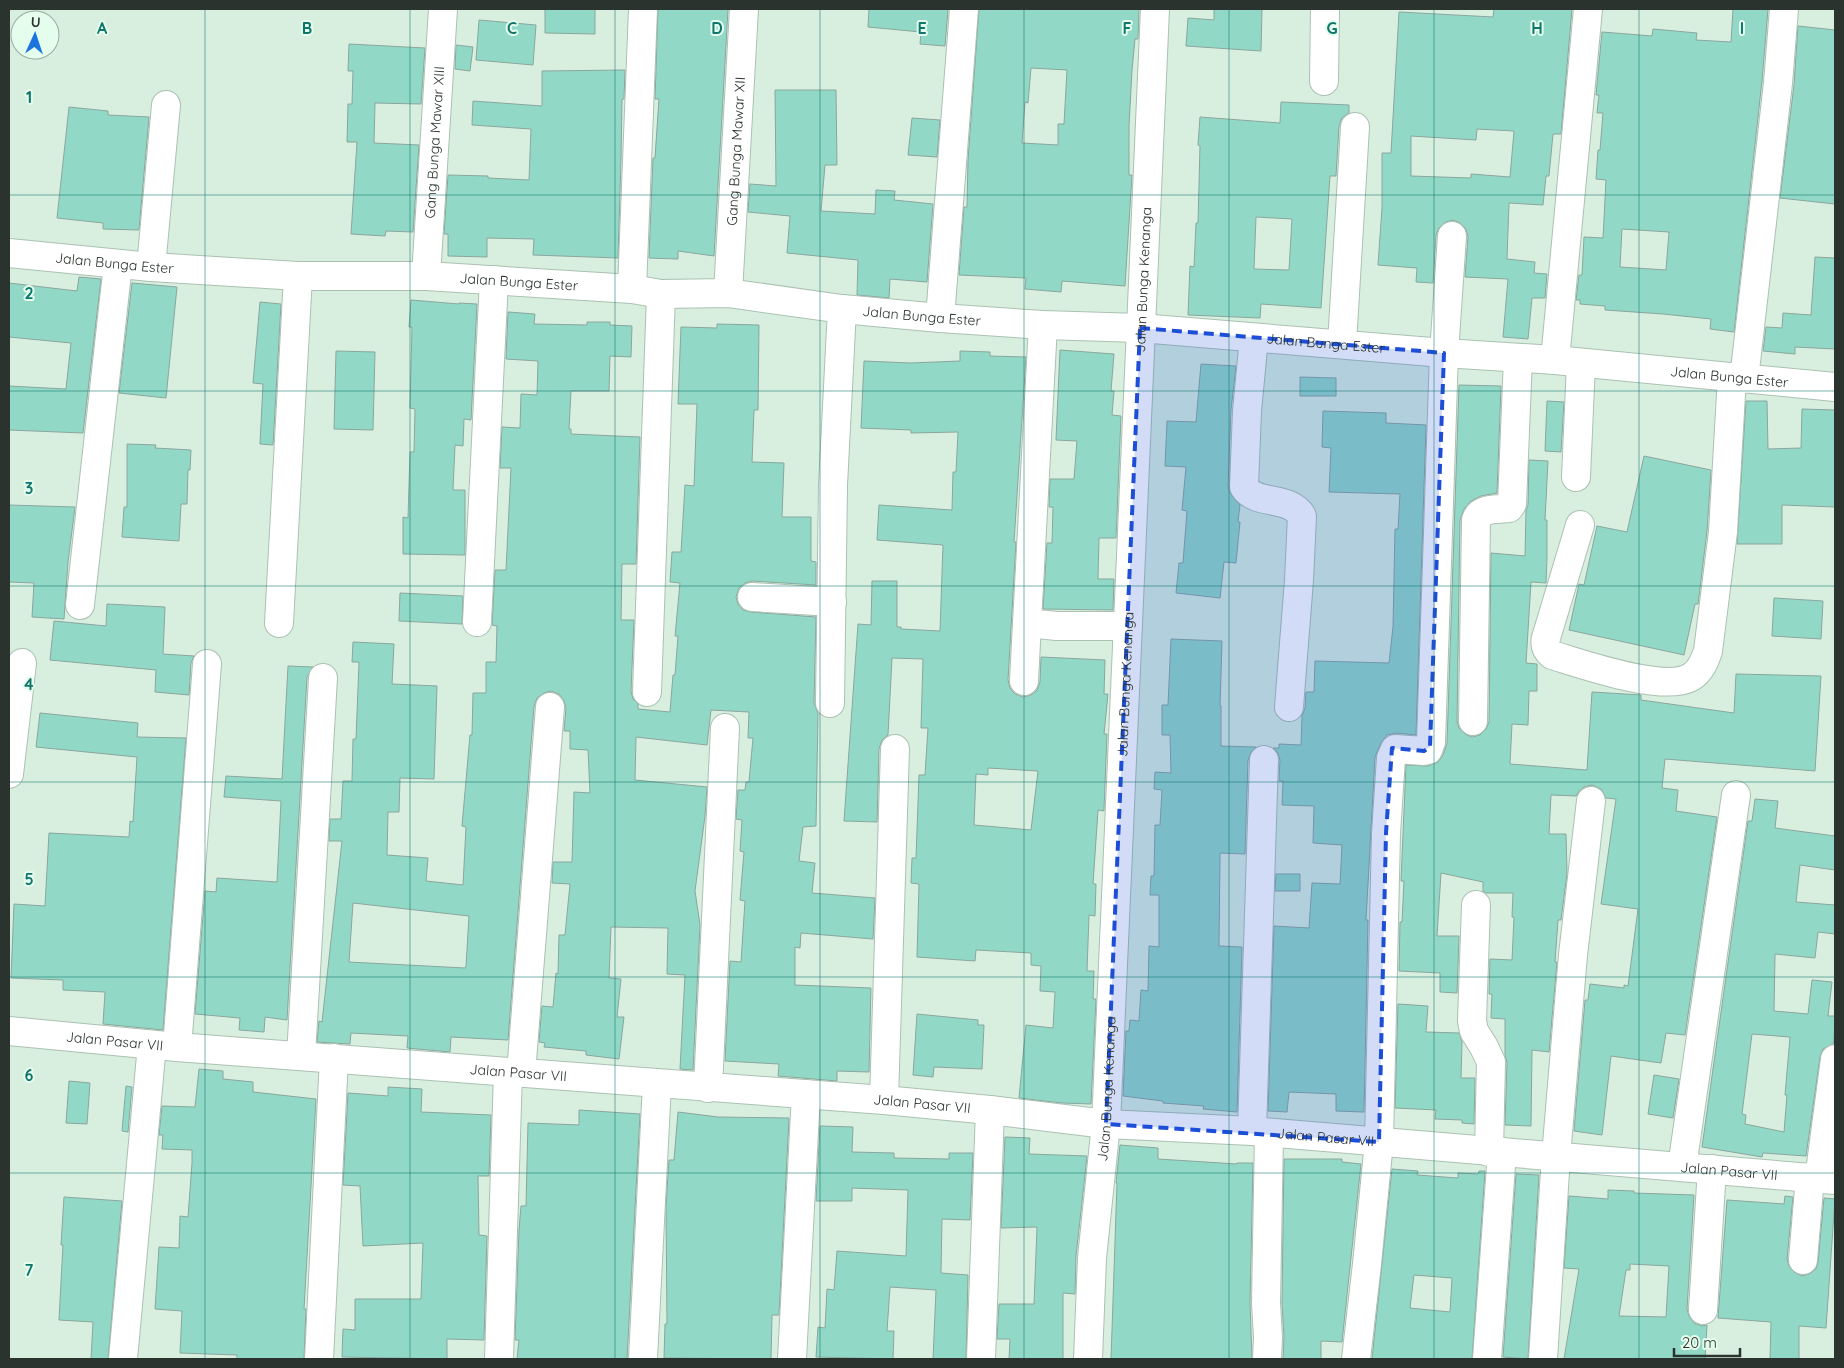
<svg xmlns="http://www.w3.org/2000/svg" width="1844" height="1368" font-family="Quicksand,sans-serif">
<rect width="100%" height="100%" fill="#d8efdf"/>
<path fill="#91d9c6" stroke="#8aa69e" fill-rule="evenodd" d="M545,9h50v25l-50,-1z
M658,9h70l-14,247 -36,-5v8l-29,-1 4,-100h2l4,-59h-4z
M869,9h79l-3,37 -25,-2 1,-12 -53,-5z
M979,9h160l-1,30h-3l-3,31 -3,56v49h3l-7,111 -63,-5 -1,11 -36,-3 1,-11 -67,-3 5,-68h3l1,-47zM1031,68l36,2 -3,54h-6v21l-36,-2 3,-41 3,1z
M1214,9h48l-1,42 -75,-5 2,-28 26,2z
M1494,9h78l-11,125h-8l-4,42h-3l-3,29 -34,-2 -2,56 28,3 -1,11 13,1 -2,24h-13l-4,41 -25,-2 5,-58 -43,-2 3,-40 -2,-8 -6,-6 -7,-3 -7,2 -7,6 -3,7 -3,48 -17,-1 1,-14 -39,-3 4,-57v-55h9l8,-141 94,5zM1477,129l37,2 -4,46 -39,-3v4l-60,-2v-40l65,4z
M1733,9h35l-6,72 -28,251 -24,-3 1,-10 -48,-5 -58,-4v-4l-25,-2v-4h-4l3,-25h3l2,-38 19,1 3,-58 -10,-1 2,-29h2l3,-37h-6l2,-18h-3l6,-63 50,4 1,-7 44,4 -1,7 35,2zM1622,229l47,3 -3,38 -46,-3z
M479,20l57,5 -3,40 -57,-5z
M1798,26l37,4v174l-55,-6 14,-113z
M349,44l76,4 -4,56 -46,-1 -1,40 45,2 -6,87 -27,-1 -1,5 -34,-2 6,-92h-10l1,-38h4l1,-33h-5z
M456,45l17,2 -3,24 -15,-2z
M625,70l-1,29h-2l-1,60 -3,99 -85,-3 1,-16 -47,-1v19l-39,-1v-22h-4l4,-59 40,1v2l41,2 2,-51 -59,-4 1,-24 69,5v-35z
M775,90h61l1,75h-12l-4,46 54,3 1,-24 19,1 -1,9 39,4 -6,78 -37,-3 -1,19 -32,-3 1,-35 -71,-7 3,-37 -42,-4 2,-28 26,2z
M1281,102l68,3v8l-7,5 -3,8 -3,50h-6l-9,132 -60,-4 -1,14 -72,-3 2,-49 4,1 2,-44h2l2,-77 -2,-1 2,-28 80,6zM1256,217l36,2 -3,51 -35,-1z
M69,107l39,4v4l41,2 -10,113 -36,-1v-6l-46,-5z
M912,118l28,2 -3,37 -29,-2z
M1815,257l20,1v91l-40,-2v7l-32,-3 3,-24 16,1 1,-15 28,2z
M79,277l22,2 -18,154 -74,-3v-44l57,3 5,-46 -62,-6v-54l68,8z
M132,283l45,4 -11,111 -47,-5z
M411,300l48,4v-1l18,1 -6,116 -7,-1 -1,27 -8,-1 -2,45h12v65l-62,-1v-37l5,1 2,-66h4l1,-43 -5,-1 2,-81h-3z
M260,302l21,2 -8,141 -13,-1 3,-60 -10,-1z
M508,312l27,2 -1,10 53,1v-3h23v3l22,1 -1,31 -21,-1 -1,35h-38l-2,38h2v5l69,3 -4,127h-14l-1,56h13l-3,71 2,8 5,5v5l32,3 3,-37h2l3,-39h-3l5,-53 -10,-1 2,-30h9l4,-67 9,1 3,-82h-19l3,-77 36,1v-4l42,1 -1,85h-4l-2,52 32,1 -2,54h29v44l5,1v23l-64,-4 -7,2 -6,5 -3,9 2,7 5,6 8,2 65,5 -2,86 4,10 -2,113 -13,1 -4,34 16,2 -3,30 63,5 -2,41 -72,-6 -1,15 -5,-1v38l76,3 -2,84 -32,-1v10l-59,-5 1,-12 -54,-3 5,-100 11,1 4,-61 -5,-1 4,-48 -4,-1 2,-31 -6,-1 2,-29h7l1,-8h3l4,-44h-5l1,-26 -38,-2 -4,35 -71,-8 -1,43 72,7 -2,29 -10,75 5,34 -7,145 -13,-1 5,-94 -18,-1 1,-46 -57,-1 -2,51 12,1 -4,38h7l-5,42 -33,-4v-4l-42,-4 1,-4 -6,-1 3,-36 11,1 3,-34 2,1 1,-39h6l5,-51 -18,-1 1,-21h19l2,-70 16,1 -2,-43 -18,-1v-18h-6l2,-23 -2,-7 -5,-7 -8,-3 -7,2 -7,5 -3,8 -26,334 -57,-3 -1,15 -43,-4 1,-12 -57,-3 -1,11 -33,-2 2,-21 3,1 20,-181h-13l1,-22h11l2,-38h9l1,-42h3l3,-77h-7l1,-20 41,2 -2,40 45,2 -3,93 -34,-1 -1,34h-11l-1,43 41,3 -2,23 37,4 3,-58 -4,-1 8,-91h2l1,-42h13v-31h10l1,-36 -5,-1 3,-55h11l5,-102h-11l2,-41 18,1 1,-34 16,1 1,-34 -32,-2zM353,903l116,13 -3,50 -1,2 -116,-6z
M1060,350l54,4 -3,37h3l-2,24 9,1 -5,122h-17l-1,41h16l-1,31 -70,-1 4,-66h5l1,-36h-4l1,-28h24l3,-38 -21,-1z
M336,351l39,1 -2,78 -39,-1z
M960,351l30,1v4l36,1 -12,185h2l-8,138 2,8 5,6 8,3 8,-2 6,-5 3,-8 1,-25 64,3 -1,34h4l-4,40h3l-3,75v2l-6,-1 -5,74h3l-1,32 -6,-1 -2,56h7l-1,28h3l-5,105 -29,-1 -43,-5 7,-73 27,3 2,-36 -15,-1 1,-25 -10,-1v-12l-55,-3 -1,11 -58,-4 2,-73 -8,-1 1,-25h4l3,-83h6l3,-47h-7l2,-69 -31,-1 -4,77 -6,5 -3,9 -2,73 -33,-1 14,-197 13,1 1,-44h25v46h4v2l39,2 3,-86 -66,-5 2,-35 73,5 1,-38h3l2,-40 -47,1v-3l-50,-2 3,-67 46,2 50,-2zM988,768l50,3 -7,59 -57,-5 2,-51 12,1z
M1201,364l35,2 -5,44 -3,76 2,7 10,12 -2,17h2l-4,41 -12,-1 -4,36 -44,-5 3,-30h4l4,-52 -5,-1 4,-43 -21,-1 2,-45 29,1z
M1300,377l36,1v18h-36z
M1459,385l42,1 -4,107 -16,3 -10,5 -7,8 -4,11 -3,201 2,7 6,6 7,3 8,-2 6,-6 3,-7 2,-169 34,3 1,-46 2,-5 1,-45 19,1 -3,59h2v37l-1,26 -15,-1 -5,81 11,1v27h-8l-1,34 -16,-1 -2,40 77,6 5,-78 49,3v5l93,13 2,-39 85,2 -6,95 -150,-12 -3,29 16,2 -2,21 41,6 -32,218 -19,-2 -5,30 -50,-7 -9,79 -28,-4 11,-131h3l2,-16 34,4v-3l4,1 10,-77 -37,-5 15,-105 -10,-1 -5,-9 -9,-4 -8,2 -5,4 -3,5 -25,-1 -2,39h17l1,39 -6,47h-3l-3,42h2l-8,90 -17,-2 -1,76 -26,-1 2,-63 -2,-7v-36l-14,-1 1,-24h-3l1,-35 22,1 2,-43h-2l1,-24h-27l-3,-2v-9l-42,-9 -4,63h22l-2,57 -17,-1v-19l-41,-2 1,-49h2l2,-41h-3l5,-116 22,1 10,-4 5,-7 4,-12z
M1547,401l17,1 -3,50 -16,-1z
M1746,401h21l1,48 33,-1 1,-39 33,1v97l-53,-2v39h-45z
M1323,411l63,2v10l40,2 -10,310 -20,-2 -9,2 -6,8 -6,14 -9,163h2l-4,192 -28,-1v-17l-47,-2 -2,20 -19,-1 6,-185 35,2 3,-45 28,1 2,-39 -29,-2 1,-37 -32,-1 1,-24h-4l1,-21 -2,-7 -5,-5h6v-4l22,1 1,-29 3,-8 1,-16h8l1,-31 74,2 4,-36 2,-98h3l2,-35 -71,-2 2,-44 -9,-1z
M127,444l29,1 -1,3 36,2 -1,20h-2l-1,34h-6l-2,37 -57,-4 2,-30h3z
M1644,456l67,14 -4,61 -9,73h-3l-11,51 -115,-25 10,-46 5,1 13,-59 30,6z
M9,505l66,2 -7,55 -4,57 -32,-2 2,-34 -25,-1z
M400,593l63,3 -1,28 -63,-3z
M1774,598l49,3 -2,38 -49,-3z
M107,604l58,3 -2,47 31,2 -3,7 -2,32 -34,-3 1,-22 -106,-10 4,-39 52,5z
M1171,639l51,2 -2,65h1v40l35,1 -5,5 -3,8 -3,94 -25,-1 -1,93 23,1 -5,165 -34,-3 1,-3 -41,-3v-2l-40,-5 3,-65h3l1,-11 9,1 2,-31 7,1 1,-45 10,1v-52h-9l1,-19h3l1,-51h5l2,-35 -8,-1 1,-17 16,1 -1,-38h-8v-30h6z
M288,666l25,1 -6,10 -20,343 -22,-3 -1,15 -25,-2 1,-12 -45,-4 10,-123 11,1 1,-14 60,4 4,-81 -57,-4 2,-21 56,3z
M40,713l98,10 -1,14 49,1 -23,292 -60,-6 2,-32 -42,-2v-10l-52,-2 3,-74 31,2 4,-73 80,4 1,-16 3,1 4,-65 -101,-10z
M1755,799l23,2 -3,27 60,8v34l-35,-5 -4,37 39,3v29l-17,-2 -3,26 -40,-4 -1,57 34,3 4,-34 20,2 -4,34h7l-1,24 -1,4 -10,5 -3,8 -14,99 -43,-3 -1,4 -60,-10 46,-326h4zM1752,1034l38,3 -5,58h2l-3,37 -39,-8 1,-9 -4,-1z
M1276,874h24v17h-25z
M1398,1004l30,2 -2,26 33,1 3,9 -1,36h14l-1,46 -12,-1v-3l-27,-1 1,-9 -41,-2z
M917,1014l61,6v5h6l-2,44 -48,-2 -1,10 -20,-2z
M199,1069l24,2v8l30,3v10l63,7 -12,210h2l-2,50h-67v-4l-57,-2 2,-42 -27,-2 4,-62 20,1 1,-32 8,1 4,-54v-13l-30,-1 1,-14h-4l3,-29 33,1z
M1654,1075l25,4 -6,39 -25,-4z
M69,1081l21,2 -3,41 -21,-1z
M126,1086l6,1 -4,45 -6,-1z
M388,1087l34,2 -1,23 70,3 -2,61h-11l1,59 8,1 -3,104 -37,-1v20l-105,-2 1,-28 12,1v-31h66l2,-56 -60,3 -3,-60 -17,-1 5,-92 40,3z
M579,1110l61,4 -13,245h-110l2,-19h-4l4,-110 2,-24h5l2,-83 51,2z
M678,1112l40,5 71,1 -10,197h-7l-1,44 -107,-1 1,-34h2l-1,-118 3,-46h5z
M820,1126l33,1 -1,25 42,1v5l55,1v-6h24l-3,67 -28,-1 -1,54 27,2 -2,84h-33l3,-69 -46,-3 -3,44h7l-1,28 -77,-2 2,-30 7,1 2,-39 7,1 3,-39 69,5 2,-66 -56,-2v13h-36z
M1005,1137l25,1 -1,16 58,2 -11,100 -1,38 -12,-1v66h-54l1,-20h-13l2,-35h35l3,-77 -36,1z
M1120,1145l38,3v11l79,5v-1h16l-3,140 2,56h-141l6,-176h-1z
M1284,1159h58v3l19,2 -19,178 -21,-1v18h-38l1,-22 -2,-34z
M1392,1169l26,2 -1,4 41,3v-5l20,1 1,-3h6l-13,188h-100zM1414,1275l38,3 -2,34 -40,-4z
M1516,1174l23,1 -11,184 -25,-2z
M1608,1190l26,1v2l60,2 -7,114 2,7 5,7 8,3 5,-1 -2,34h-141l15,-90 -15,-1 5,-72 39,3zM1630,1264l39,2 -3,51 -47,-1 7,-46h4z
M1785,1196l8,1 -6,62 2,7 5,6 8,4 7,-2 7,-5 2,-7 6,-64 11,1 -9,129 -27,-2v33h-29l1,-37 -53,-4 9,-118 57,4z
M64,1197l58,4 -14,158h-17l2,-37 -34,-2 4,-75h-2z"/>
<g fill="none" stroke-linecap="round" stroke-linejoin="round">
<g stroke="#abc1b2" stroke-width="30">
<g id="minor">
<path d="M1324,81l1,-72"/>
<path id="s1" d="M9,253l142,14 147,9h128l206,13 29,5 67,-1 114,16 98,9 103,7 97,3 304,25 111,7 280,27"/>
<path d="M151,267l15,-162"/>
<path id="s2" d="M426,276l17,-267"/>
<path d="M632,289l11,-280"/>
<path id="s3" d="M728,293l16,-284"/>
<path d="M940,318l24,-309"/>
<path d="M1043,325l-16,298 30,3h71"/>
<path d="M1254,338l-7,73 -3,76c12,19 46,8 58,29l-3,64 -10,127"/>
<path d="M1342,344l13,-217"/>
<path d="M1555,360l33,-351"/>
<path d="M1744,379l34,-296 6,-74"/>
<path d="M1576,477l5,-114"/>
<path d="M1580,525l-34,113c-2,8 0,12 6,17 30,9 112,38 139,22 10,-6 14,-17 17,-26l15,-119 9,-155"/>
<path d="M752,597l80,5"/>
<path d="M80,605l38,-341"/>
<path d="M477,622l17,-342"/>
<path d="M279,623l19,-347"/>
<path d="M1024,681l3,-58"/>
<path d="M647,692l14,-398"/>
<path d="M830,703l3,-218 9,-176"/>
<path d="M1473,721l3,-201c4,-13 22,-10 33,-12l3,-4 6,-146"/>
<path d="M9,774l13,-111"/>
<path d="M1476,905l-4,116 2,10 10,16 7,15 -2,90"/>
<path id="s4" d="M9,1031l168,16 707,53 106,10 116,14 146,7 583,49"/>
<path d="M177,1047l30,-383"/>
<path d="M301,1056l22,-378"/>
<path d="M521,1073l29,-366"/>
<path d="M708,1088l17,-360"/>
<path d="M884,1100l11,-351"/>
<path d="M1252,1131l12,-371"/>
<path d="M1682,1167l54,-372"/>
<path d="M1819,1179l16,-120"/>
<path d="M1803,1260l7,-83"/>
<path d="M1703,1310l9,-141"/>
<path d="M123,1359l29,-314"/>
<path d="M319,1359l15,-301"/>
<path d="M499,1359l9,-287"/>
<path d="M643,1359l14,-275"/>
<path d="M792,1359l14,-265"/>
<path d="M981,1359l9,-249"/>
<path id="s5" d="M1088,1359l4,-101 14,-134 49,-1115"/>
<path d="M1267,1359l1,-21 -2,-35 3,-170"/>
<path d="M1356,1359l11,-95 12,-122 7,-309 5,-75 4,-9 29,2 4,-1 3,-8 13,-389 8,-117"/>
<path d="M1487,1359l15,-207"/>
<path d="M1543,1359l13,-203 17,-201 18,-154"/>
</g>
</g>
<use href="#minor" stroke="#fff" stroke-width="28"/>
</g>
<path fill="#1d4ed8" fill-opacity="0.2" stroke="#1d4ed8" stroke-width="4" stroke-dasharray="10 6" stroke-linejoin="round" d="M1140,328l304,25 -14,394 -6,4 -32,-3 -6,85 -7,309 -273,-18z"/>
<path fill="none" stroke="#0f766e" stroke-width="1" stroke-opacity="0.55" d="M205,9v1350M410,9v1350M615,9v1350M820,9v1350M1024,9v1350M1229,9v1350M1434,9v1350M1639,9v1350M9,195h1826M9,391h1826M9,586h1826M9,782h1826M9,977h1826M9,1173h1826"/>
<g text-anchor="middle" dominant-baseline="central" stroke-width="4" stroke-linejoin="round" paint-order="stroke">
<g font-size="14" fill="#2a332d" stroke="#e5fdec">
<text stroke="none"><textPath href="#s2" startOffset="134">Gang Bunga Mawar XIII</textPath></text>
<text stroke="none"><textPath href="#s3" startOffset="142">Gang Bunga Mawar XII</textPath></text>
<text stroke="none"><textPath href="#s1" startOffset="106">Jalan Bunga Ester</textPath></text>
<text stroke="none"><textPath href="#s5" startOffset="1081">Jalan Bunga Kenanga</textPath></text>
<text stroke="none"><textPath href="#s1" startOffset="511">Jalan Bunga Ester</textPath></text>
<text stroke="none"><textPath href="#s1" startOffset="916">Jalan Bunga Ester</textPath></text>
<text stroke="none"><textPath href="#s1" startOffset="1321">Jalan Bunga Ester</textPath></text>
<text stroke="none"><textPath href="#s1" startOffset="1726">Jalan Bunga Ester</textPath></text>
<text stroke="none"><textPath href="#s5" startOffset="676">Jalan Bunga Kenanga</textPath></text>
<text stroke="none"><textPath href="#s4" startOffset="106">Jalan Pasar VII</textPath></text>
<text stroke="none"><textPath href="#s4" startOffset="511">Jalan Pasar VII</textPath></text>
<text stroke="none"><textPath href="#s5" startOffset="271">Jalan Bunga Kenanga</textPath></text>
<text stroke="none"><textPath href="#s4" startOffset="916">Jalan Pasar VII</textPath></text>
<text stroke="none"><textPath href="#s4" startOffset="1321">Jalan Pasar VII</textPath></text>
<text stroke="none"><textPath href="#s4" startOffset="1726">Jalan Pasar VII</textPath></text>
</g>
</g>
<g font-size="16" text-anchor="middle" font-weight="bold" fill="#0f766e" stroke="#e5fdec" stroke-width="4" stroke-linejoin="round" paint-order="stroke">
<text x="102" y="34">A</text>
<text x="307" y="34">B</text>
<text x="512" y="34">C</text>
<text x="717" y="34">D</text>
<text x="922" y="34">E</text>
<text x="1127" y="34">F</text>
<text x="1332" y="34">G</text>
<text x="1537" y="34">H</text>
<text x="1742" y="34">I</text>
<text x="29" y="103">1</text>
<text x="29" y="299">2</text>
<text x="29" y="494">3</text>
<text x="29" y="690">4</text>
<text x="29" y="885">5</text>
<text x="29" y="1081">6</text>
<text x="29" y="1276">7</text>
</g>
<rect width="1844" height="1368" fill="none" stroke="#2a332d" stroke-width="20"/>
<g transform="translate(35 35) rotate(3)"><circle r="24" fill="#e5fdec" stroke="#9aaca0"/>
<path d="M0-4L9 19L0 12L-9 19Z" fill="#1b75de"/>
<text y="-8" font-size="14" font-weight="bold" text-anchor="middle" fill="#2a332d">U</text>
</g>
<path d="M1674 1348v8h66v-8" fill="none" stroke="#2a332d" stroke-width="2.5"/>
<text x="1682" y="1348" font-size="15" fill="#2a332d" stroke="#e5fdec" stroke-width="4" paint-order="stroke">20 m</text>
</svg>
